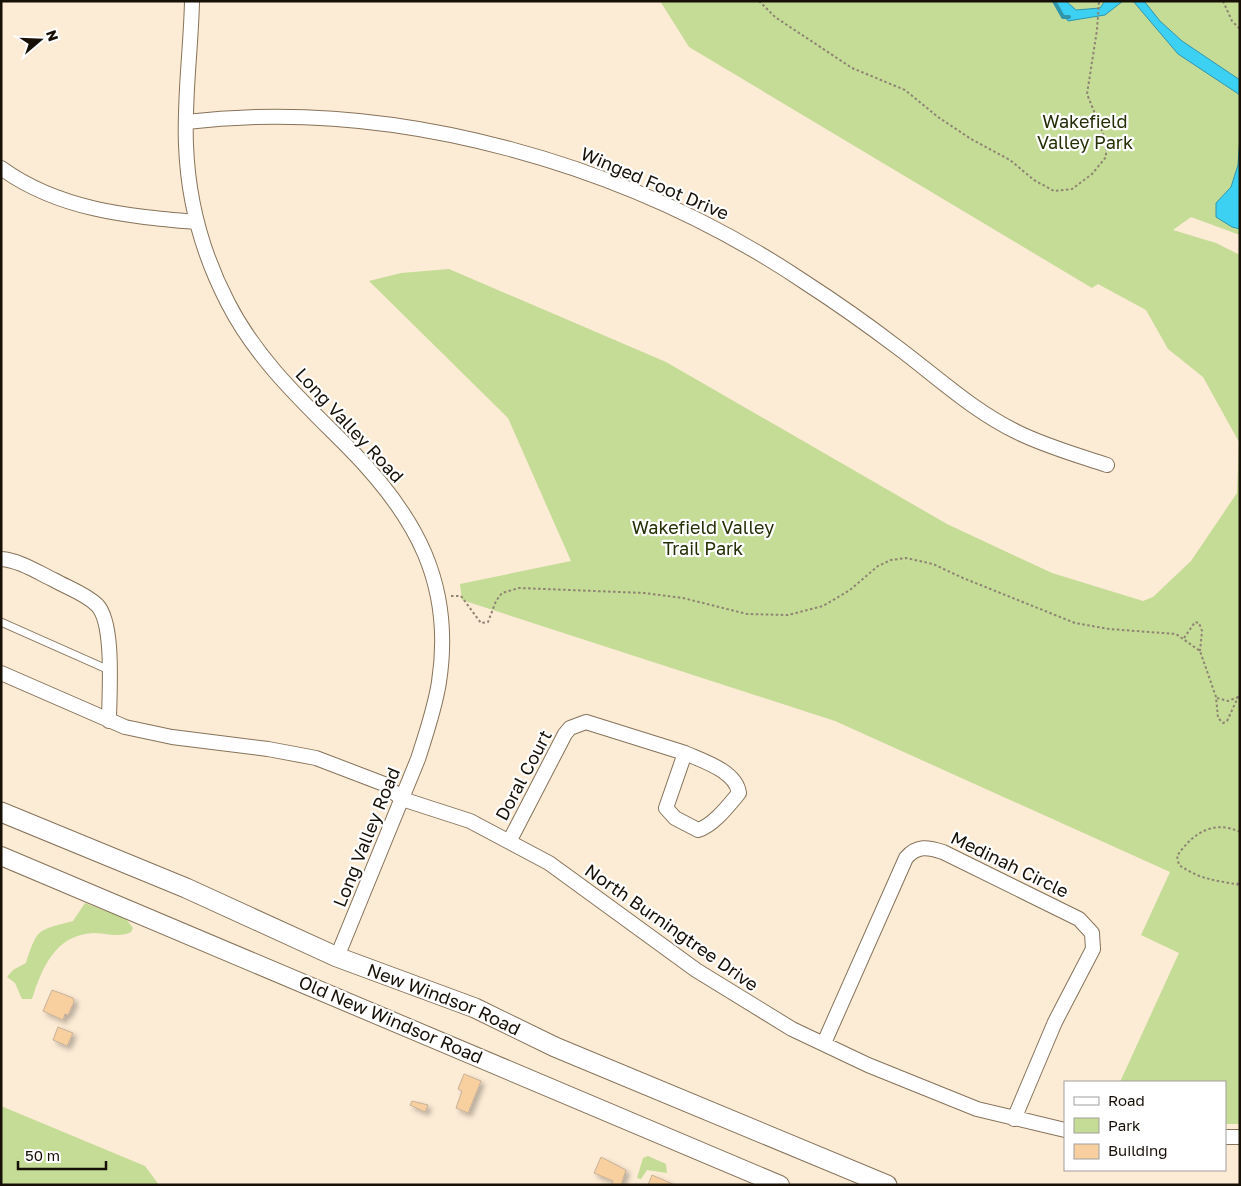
<svg xmlns="http://www.w3.org/2000/svg" width="1241" height="1186" font-family="'Golos Text',sans-serif">
<defs>
<filter id="shadow"><feDropShadow dx="3.5" dy="3.5" stdDeviation="2.5" flood-color="#0004"/></filter>
</defs>
<rect width="100%" height="100%" fill="#fcebd5"/>
<path fill="#c4dc96" d="M660,1h580v234l-49,-18 -18,13 43,13 24,12v869h-15v-42h-105l59,-129 -38,-18 29,-63 -335,-151 -373,-121 -2,-16 111,-23 -63,-143 -139,-137 32,-8 48,-4 217,93 281,162 105,49 91,28 10,-4 38,-36 46,-68 2,-51 -36,-65 -35,-28 -22,-39 -48,-26 -6,4 -403,-241z
M85,903l41,16 7,9 -2,4c-12,6 -25,1 -38,1 -38,2 -51,35 -61,66h-10l-7,-16 -8,-6 6,-7 13,-7c12,-36 11,-32 47,-42z
M1,1106l144,60 14,19h-158z
M648,1156l18,8 1,9 -20,-3 -6,9 -4,-1 6,-20z"/>
<path fill="#3cd0f3" stroke="#3196ac" d="M1053,1h13l10,9 24,-2 5,-7h18l-18,14 -37,6z
M1133,1h11l16,20 22,20 58,39v15l-62,-41z
M1240,135v94l-8,-2 -16,-10v-14l15,-16 7,-22z"/>
<g fill="none" stroke-linecap="round" stroke-linejoin="round">
<path stroke="#3196ac" stroke-width="4" d="M1054,1l9,16h6"/>
</g>
<path fill="#f8cf9f" stroke="#c7b198" filter="url(#shadow)" d="M52,990l21,8 1,4 -6,13 -3,-1 -2,6 -20,-9z
M58,1027l15,6 -6,13 -14,-6z
M464,1074l17,7 -13,32 -12,-5 6,-17 -4,-2z
M412,1101l16,4 -3,7 -15,-7z
M601,1157l25,13 -5,15h-10l2,-4 -19,-8z
M652,1175l23,10h-27z"/>
<g fill="none" stroke-linecap="round" stroke-linejoin="round">
<g stroke="#86735a" stroke-width="9">
<path id="service" d="M1,622l108,48"/>
</g>
<g stroke="#86735a" stroke-width="16">
<path id="minor" d="M192,1c-1,48 -8,96 -6,144 2,55 16,108 42,158 29,57 76,100 121,145 67,68 105,136 90,234 -4,26 -13,52 -21,77l-81,198
M186,122c211,-25 445,43 620,161 31,20 62,42 91,64 39,29 76,64 120,85 28,14 60,23 90,33
M1,168c58,42 126,48 195,54
M1,559c18,1 38,14 53,21 14,8 32,14 43,25 18,18 12,91 12,116
M1,673l124,54 47,10 96,12 48,9 68,26 18,15 68,22 79,42 147,107 96,59 76,36 109,44 88,21
M685,753c18,8 51,18 54,40 -10,12 -26,33 -41,37l-23,-12 -9,-10z
M510,840l55,-106 5,-6 16,-6 99,31
M824,1043l82,-185c11,-13 22,-11 37,-6l136,67 13,14 1,16 -38,73 -41,97
M1225,1137h15"/>
</g>
<g stroke="#86735a" stroke-width="20">
<path id="tertiary" d="M1,856l779,329"/>
</g>
<g stroke="#86735a" stroke-width="21">
<g id="secondary">
<path id="s1" d="M1,812l185,76 151,69 138,51 80,39 332,138"/>
</g>
</g>
<path stroke="#8f8373" stroke-width="2" stroke-dasharray="2.5 2.5" stroke-linecap="butt" d="M759,1l16,16 77,51 53,22 33,27 33,22 39,21 24,20 20,11 18,-2 20,-15 14,-17v-16l-19,-47 10,-64 2,-29
M1223,1l9,20 8,8
M451,596h10l20,27 7,-1 8,-21 6,-8 17,-5 125,5 39,5 64,16 41,1 35,-9 27,-16 28,-24 13,-6 15,-2 27,6 30,14 112,45 34,6 67,5 24,17 16,46 2,21 5,5 4,-2 13,-28
M1184,638l11,-16 4,1 3,8 -2,20
M1217,698l11,3 10,-4
M1240,832c-27,-13 -48,2 -63,24l2,9c22,15 36,15 61,20
M1237,885l3,-5"/>
<use href="#service" stroke="#fff" stroke-width="7"/>
<use href="#minor" stroke="#fff" stroke-width="14"/>
<use href="#tertiary" stroke="#fff" stroke-width="18"/>
<use href="#secondary" stroke="#fff" stroke-width="19"/>
</g>
<g text-anchor="middle" dominant-baseline="central" stroke-width="4.5" stroke-linejoin="round" paint-order="stroke">
<g font-size="18" fill="#242f06" stroke="#fff">
<text x="1085" y="121">Wakefield<tspan x="1085" dy="21">Valley Park</tspan></text>
<text x="703" y="527">Wakefield Valley<tspan x="703" dy="21">Trail Park</tspan></text>
</g>
<g font-size="18" fill="#171007" stroke="#fff">
<text transform="translate(655 183) rotate(23)">Winged Foot Drive</text>
<text transform="translate(350 425) rotate(47)">Long Valley Road</text>
<text transform="translate(523 775) rotate(-62)">Doral Court</text>
<text transform="translate(366 837) rotate(-68)">Long Valley Road</text>
<text transform="translate(1010 864) rotate(26)">Medinah Circle</text>
<text transform="translate(672 927) rotate(35)">North Burningtree Drive</text>
<text stroke="none"><textPath href="#s1" startOffset="481">New Windsor Road</textPath></text>
<text transform="translate(391 1019) rotate(23)">Old New Windsor Road</text>
</g>
</g>
<rect width="1241" height="1186" fill="none" stroke="#171007" stroke-width="5"/>
<rect x="1064" y="1081" width="162" height="90" fill="#ffffff" stroke="#a29f9c"/>
<rect x="1074" y="1097" width="25" height="8" fill="#ffffff" stroke="#a29f9c"/>
<text x="1108" y="1106" font-size="15" fill="#171007">Road</text>
<rect x="1074" y="1118" width="25" height="15" fill="#c4dc96" stroke="#a29f9c"/>
<text x="1108" y="1131" font-size="15" fill="#171007">Park</text>
<rect x="1074" y="1144" width="25" height="15" fill="#f8cf9f" stroke="#a29f9c"/>
<text x="1108" y="1156" font-size="15" fill="#171007">Building</text>
<g transform="translate(40 40) rotate(71)" stroke="#ffffff" stroke-width="4" paint-order="stroke">
<path d="M0-4L9 19L0 12L-9 19Z" fill="#171007"/>
<text y="-8" font-size="14" font-weight="bold" text-anchor="middle" fill="#171007">N</text>
</g>
<path d="M18 1161v8h88v-8" fill="none" stroke="#171007" stroke-width="2.5"/>
<text x="25" y="1161" font-size="15" fill="#171007" stroke="#ffffff" stroke-width="4" paint-order="stroke">50 m</text>
</svg>
